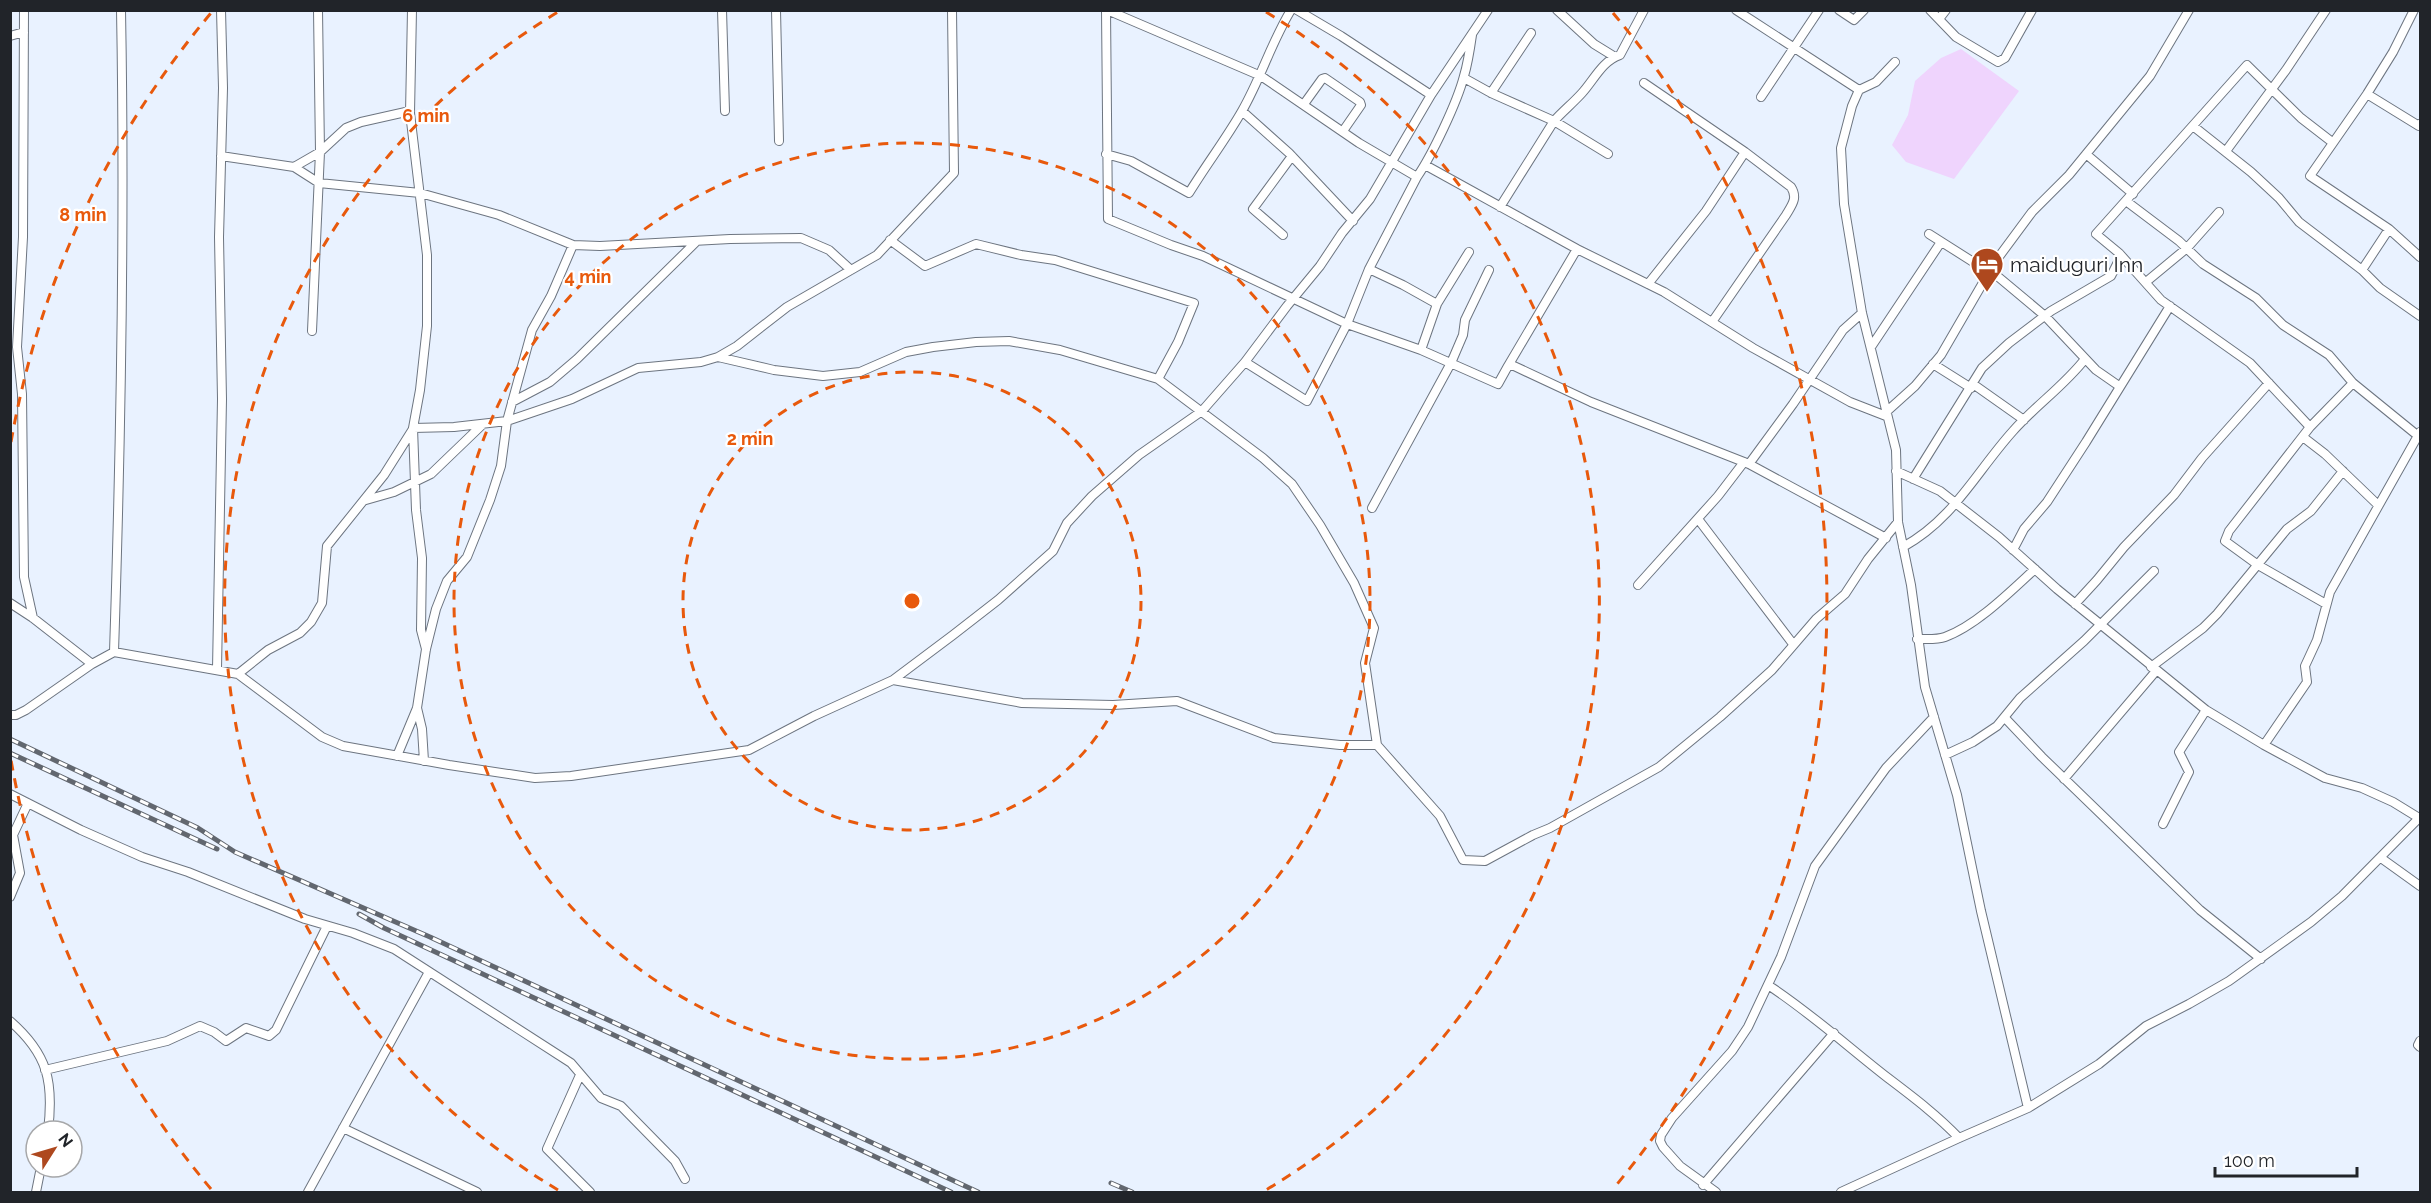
<svg xmlns="http://www.w3.org/2000/svg" width="2431" height="1203" font-family="Raleway,sans-serif">
<rect width="100%" height="100%" fill="#e9f2ff"/>
<path fill="#efd4fd" d="M1961,49l58,42 -65,88 -48,-17 -14,-17 16,-30 7,-34 26,-23z"/>
<g fill="none" stroke-linecap="round" stroke-linejoin="round">
<g stroke="#6d7580" stroke-width="10">
<path id="minor" d="M24,10l-1,227 -6,110 5,47 2,183 9,41
M412,10l-2,103 17,142v71l-7,64 -7,38 3,82 6,48 -1,72 5,19
M722,10l3,101
M776,10l3,131
M1106,10l2,209 63,26 32,11 144,68 74,26
M1107,10l154,66 98,67 58,34
M1297,10l44,26 90,59
M1557,10l37,34 21,13
M1736,10l123,80
M1839,10l15,10 10,-10
M1930,10l26,27 42,25 7,-4 27,-48
M2414,10l-21,42 -26,42 -57,82 79,53 31,28
M1939,19l7,-9
M10,36l14,-4
M1895,62l-19,20 -17,8 -7,16 -11,42 3,56 18,109 34,137 2,72 13,63 14,102 32,108 24,116 47,197
M1464,78l27,15 63,28c9,-10 19,-18 28,-28 12,-13 20,-32 38,-38l24,-45
M1644,83l101,69 46,35c7,11 1,18 -5,28l-74,107
M1491,93l40,-60
M2367,94l52,32 1,-2
M1761,97l58,-87
M1304,104l18,-25 3,-1 35,24 1,3 -18,26
M1242,111l47,42 64,68
M2193,126l58,46 28,26 20,24 63,48 18,18 40,28
M2226,151l60,-81 40,-60
M1106,154l25,7 58,32c17,-28 37,-54 53,-82 19,-33 29,-68 49,-101
M2086,154l47,40
M221,156l73,11 26,-15 26,-24 15,-6 49,-11
M1425,165l152,84 87,43 89,56 97,54 36,14
M294,167l25,16 101,10 79,22 74,30 27,1 130,-7 71,-1 28,12 22,20
M2126,201l53,40 24,23 53,34 27,27 46,30 24,28 64,52
M1500,207l54,-86 54,33
M1929,234l60,38
M1283,235l-30,-26 39,-53
M890,240l35,26 51,-22 45,11 34,5 139,43 -16,39 -20,37
M1369,269l34,16 34,19 -16,46 77,34 10,-18h6l77,36 158,62 137,74
M1990,270l55,46 51,54 23,16
M2362,270l27,-41
M2146,282l41,-34 32,-36
M1648,284l58,-73 39,-59
M1437,304l32,-52
M312,331l8,-179 -2,-142
M1871,347l70,-105
M718,357l56,13 49,6 37,-4 46,-20 27,-5 43,-5 33,-1 51,9 98,29 105,79 29,26 28,41 34,58 20,45 -9,35 12,82 63,71 23,44 22,1 48,-26 17,-7 109,-61 61,-50 52,-47 44,-51 29,-25 23,-35 30,-37
M1245,362l62,39 40,-77 22,-55 48,-92c15,-22 40,-74 47,-101 4,-13 6,-27 8,-41
M1933,364l38,24
M1508,366l69,-117
M1973,384l51,36
M512,402l38,-20 27,-23 119,-117
M1885,413l30,-27 26,-31 54,-93 37,-50 37,-37 81,-99 39,-66
M2310,427l-60,-64 -89,-63 -42,-47 -23,-19 151,-169 54,53 31,24
M413,428l41,-1 53,-6 65,-22 66,-31 63,-6 17,-5 19,-11 50,-39 90,-52 77,-82 -2,-163
M2303,437l22,17 52,50
M1749,464l44,-60 50,-74 19,-17
M1896,471l44,20 59,46 58,52 149,121 58,35 61,33 37,10 31,14 26,16
M1913,479l69,-111 27,-25 42,-32 60,-35 10,-20
M366,500l28,-8 37,-18 52,-50
M1372,508l79,-145 12,-28 2,-15 24,-50
M1698,519l95,125
M1903,547c51,-28 73,-75 110,-116 23,-26 51,-45 72,-72
M2013,550l11,-21 23,-27 39,-60 84,-136
M1638,585l80,-89 26,-34
M10,603l23,15 59,46
M2075,604l22,-24 27,-33 50,-52 28,-37 67,-75
M2326,604l-68,-39 -33,-24 4,-10 81,-104 43,-44
M1917,639c9,0 20,1 28,-2 31,-11 66,-46 90,-68
M114,652c7,-214 11,-427 7,-642
M2151,667l52,-39 14,-14 70,-85 24,-18 32,-40
M217,669l5,-270 -3,-162 4,-149 -2,-78
M238,674l30,-24 32,-17 11,-11 11,-19 5,-57 57,-71 29,-46
M893,680l129,23 91,2 64,-4 97,37 66,7h37
M417,708l5,21 2,32
M10,715h6l10,-5 66,-46 22,-12 124,22 84,63 21,9 106,19 86,13 36,-2 178,-26 65,-34 79,-36 60,-45 45,-35 55,-49 14,-28 25,-27 47,-41 63,-44 43,-49 42,-56 33,-40 22,-33 28,-34 61,-104 57,-85
M2005,718l37,39 158,153 61,49
M2264,745l43,-63 -2,-16 12,-26 13,-48 90,-160
M1945,755l28,-13 24,-16 23,-28 64,-57 70,-70
M397,756l20,-48 9,-59 10,-40 11,-28 20,-24 23,-57 11,-34 6,-45 25,-91 19,-34 22,-51
M2064,779l92,-108
M10,794l71,36 61,27 46,15 117,47 48,14 41,16 177,114 30,35 20,8 54,55 10,18
M2163,824l26,-52 -10,-20 27,-42
M2381,858l39,28
M10,897l10,-24 -7,-38 15,-32
M1768,985c43,28 80,62 120,93 25,19 49,37 71,60
M10,1021c38,33 44,61 38,110
M2420,1041l-2,4 2,2
M45,1070l122,-29 33,-15 14,6 12,9 20,-13 23,8 7,-6 51,-104
M580,1075l-33,74 43,43
M343,1128l134,64
M1703,1185l131,-152
M36,1192l5,-25
M308,1192l121,-220
M1716,1192l-36,-26 -17,-19 -3,-6 1,-6 11,-17 60,-67 16,-24 33,-70 34,-91 71,-98 48,-51
M1841,1192l118,-54 69,-30 71,-44 47,-38 43,-22 40,-23 82,-59 31,-26 78,-79"/>
</g>
<use href="#minor" stroke="#fff" stroke-width="8"/>
<g stroke="#62676f" stroke-width="5">
<path id="rail" d="M10,739l188,89 37,24 195,85 548,255
M10,753l207,96
M359,914l25,14 567,264
M1111,1183l21,9"/>
</g>
<use href="#rail" stroke="#fff" stroke-width="3" stroke-dasharray="9" stroke-linecap="butt"/>
</g>
<g fill="none" stroke="#e8590c" stroke-width="3" stroke-dasharray="10 8">
<circle cx="912" cy="601" r="229"/>
<circle cx="912" cy="601" r="458"/>
<path d="M558 1190A687 687 0 0 1 558 12M1266 12A687 687 0 0 1 1266 1190"/>
<path d="M211 1189A915 915 0 0 1 11 760M11 442A915 915 0 0 1 211 13M1613 13A915 915 0 0 1 1613 1189"/>
</g>
<defs>
<g id="hotel-pin" transform="scale(1.725)"><path d="M0 17L-7.5 6A9.5 9.5 0 1 1 7.5 6Z" fill="#ae481e" stroke="#fff"/><path d="M-6-4.5h1.5V1H6V5H4.5V3h-9V5H-6ZM-4 0a1.8 1.8 0 1 1 3.6 0ZM.5 0V-2.5h3Q6-2.5 6 0Z" fill="#fff"/></g>
</defs>
<g fill-rule="evenodd">
<use href="#hotel-pin" x="1987" y="264"/>
</g>
<g text-anchor="middle" dominant-baseline="central" stroke-width="4.5" stroke-linejoin="round" paint-order="stroke">
<g font-size="21" fill="#212429" stroke="#fff" text-anchor="start">
<text x="2010" y="264">maiduguri Inn</text>
</g>
</g>
<circle cx="912" cy="601" r="9" fill="#e8590c" stroke="#fff" stroke-width="3"/>
<g font-size="18" text-anchor="middle" font-weight="bold" fill="#e8590c" stroke="#fff" stroke-width="4.5" stroke-linejoin="round" paint-order="stroke">
<text x="426" y="122">6 min</text>
<text x="83" y="221">8 min</text>
<text x="588" y="283">4 min</text>
<text x="750" y="445">2 min</text>
</g>
<rect width="2431" height="1203" fill="none" stroke="#212429" stroke-width="24"/>
<g transform="translate(54 1149) rotate(53)"><circle r="28" fill="#ffffff" stroke="#a6a7a9" stroke-width="1.5"/>
<path d="M0-4.5L10 22L0 15L-10 22Z" fill="#ae481e"/>
<text y="-9" font-size="16" font-weight="bold" text-anchor="middle" fill="#212429">N</text>
</g>
<path d="M2215 1167v9h142v-9" fill="none" stroke="#212429" stroke-width="3"/>
<text x="2224" y="1167" font-size="18" fill="#212429" stroke="#ffffff" stroke-width="4.5" paint-order="stroke">100 m</text>
</svg>
